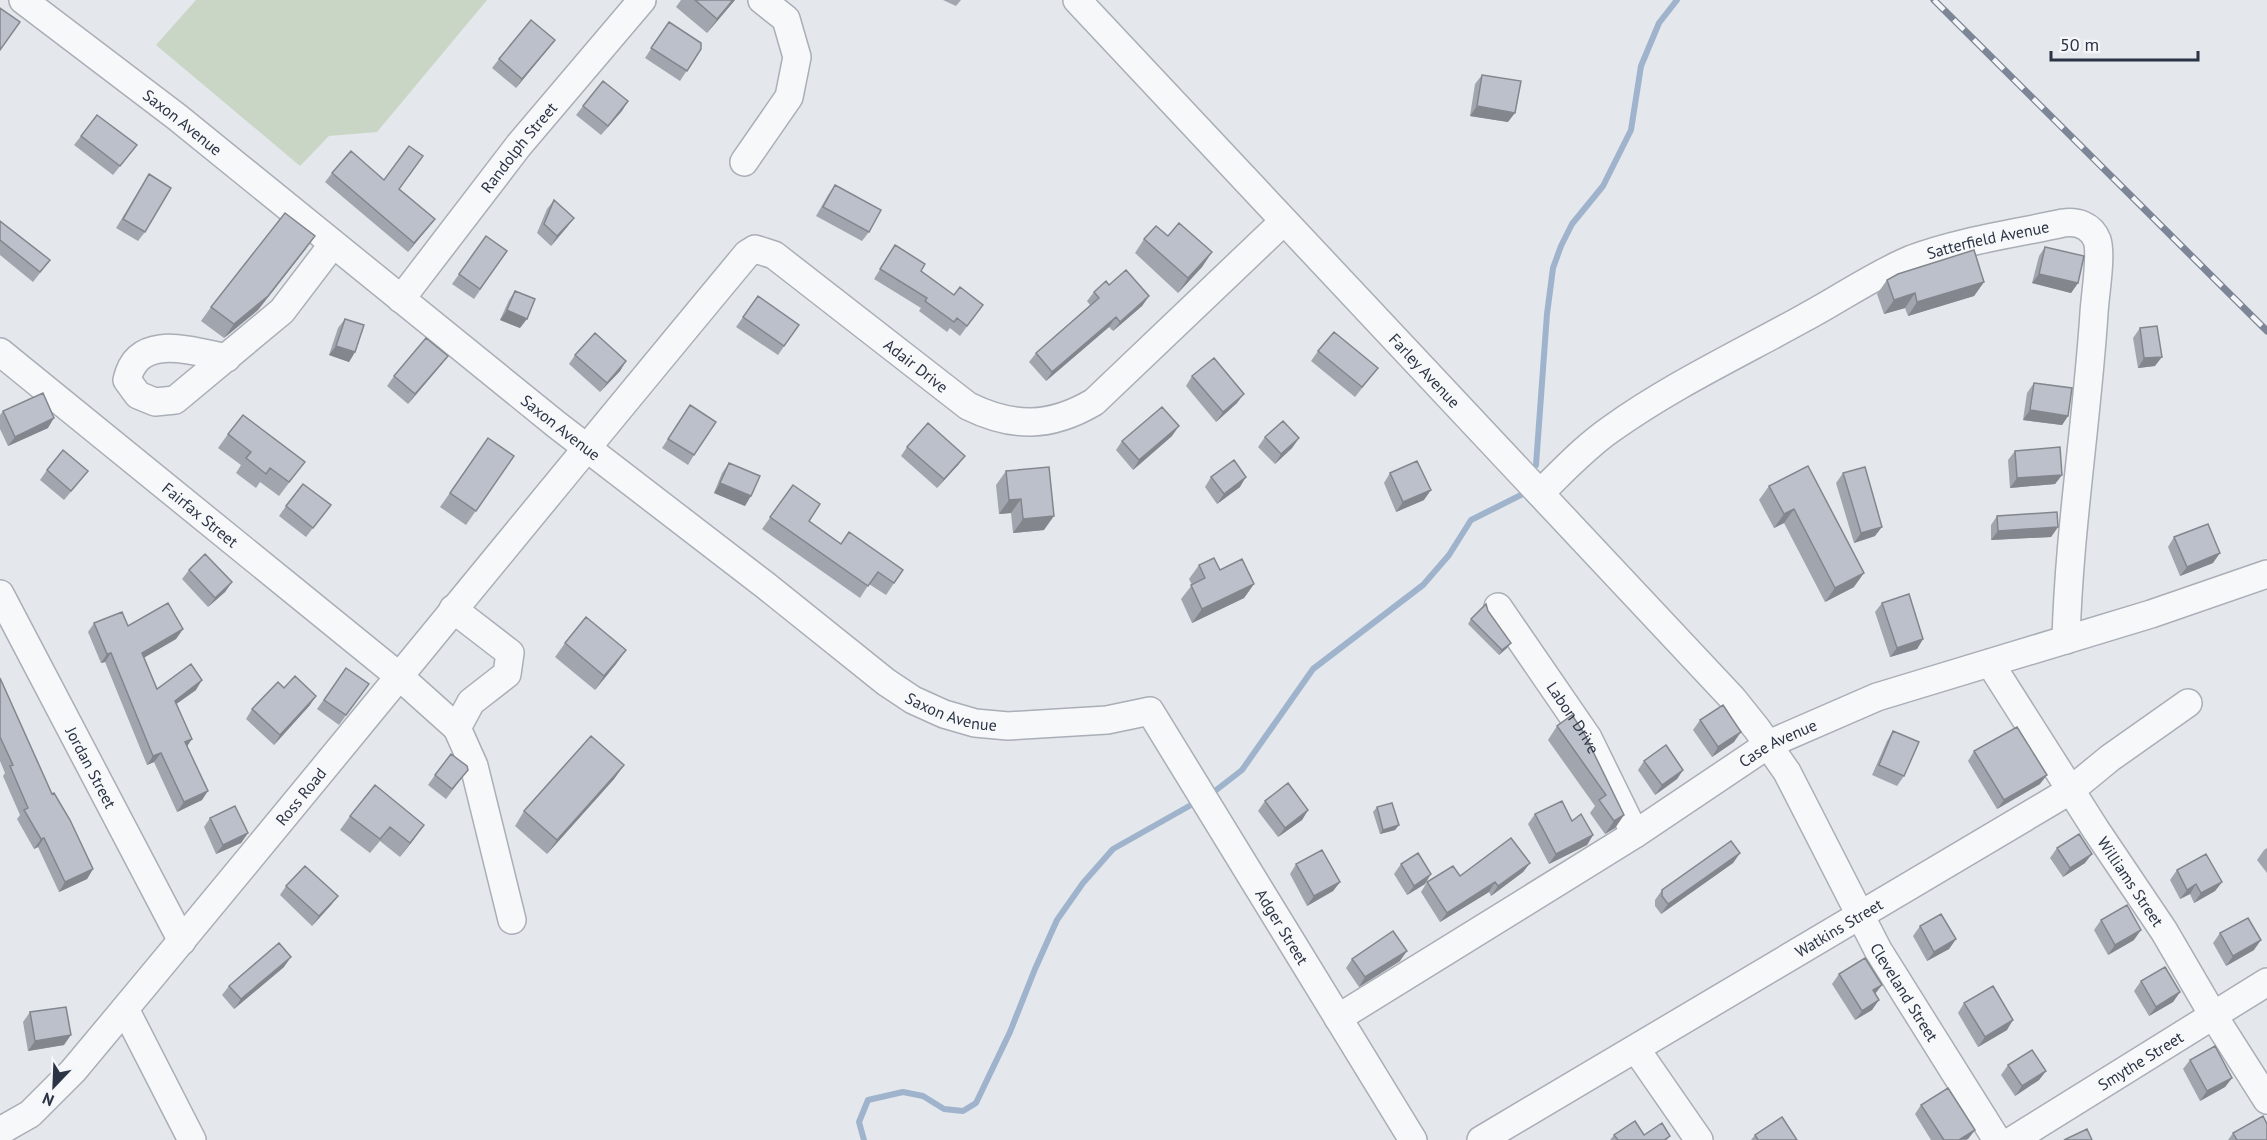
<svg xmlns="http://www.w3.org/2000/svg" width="2267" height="1140" font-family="'PT Sans',sans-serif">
<rect width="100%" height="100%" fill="#e4e7ec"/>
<path fill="#c9d6c5" d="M196,0h291l-110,132 -48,4 -29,30 -144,-121z"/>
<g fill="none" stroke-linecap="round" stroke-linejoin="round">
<path stroke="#9fb4cc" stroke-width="6" d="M1536,465l11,-151 6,-46 8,-22 11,-22 31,-38 28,-56 10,-64 18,-43 18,-23
M1215,791l27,-21 71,-101 110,-84 26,-30 22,-35 56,-28
M864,1140l-5,-18 9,-22 35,-8 20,4 21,13 19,2 13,-8 34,-71 25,-63 22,-49 26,-37 30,-34 78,-44"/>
<g stroke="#a9aeb7" stroke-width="30">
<g id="minor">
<path id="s1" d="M23,0l154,117 380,308 208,160 121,97 27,18 31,14 31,9 33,3 99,-6 43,-9 263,429"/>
<path id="s2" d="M1077,0l656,699 24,30 30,43 91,178 119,190"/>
<path d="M744,162l45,-65 8,-40 -11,-38 -24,-19"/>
<path id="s3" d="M401,299l118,-154 123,-145"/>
<path id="s4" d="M0,352l400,325 57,51"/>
<path d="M227,358c-36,-7 -89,-26 -100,22l11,15 17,7 20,-2 107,-89 51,-67"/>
<path id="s5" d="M1540,493c23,-22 45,-46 71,-64 60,-43 128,-75 193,-111 36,-19 71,-44 108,-59 48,-18 101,-25 151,-36 14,-2 28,2 34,17 5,15 -2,55 -3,73 -7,109 -25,217 -28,327"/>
<path id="s6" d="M0,594l182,347"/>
<path id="s7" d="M1498,607l90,131 47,96"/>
<path d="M453,609l57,44 -3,21 -36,28 -14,26 17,38 38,154"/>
<path id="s8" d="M1990,663l106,167 68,101 49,84 54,85"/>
<path d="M125,1009l67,131"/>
<path id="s9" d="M1338,1018l297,-184 134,-90 108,-47 274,-83 116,-40"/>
<path d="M1636,1049l63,91"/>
<path id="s10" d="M0,1131l30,-17 43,-43c227,-271 448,-545 674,-817l8,-5 19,6 194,151c45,22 82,22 126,-4l190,-181"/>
<path id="s11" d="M1481,1140l590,-350 39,-32 78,-55"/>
<path id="s12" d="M2013,1140l254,-158"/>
</g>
</g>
<use href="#minor" stroke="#f7f8fa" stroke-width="27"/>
<g stroke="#7d8696" stroke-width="7">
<path id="rail" d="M1934,0l333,331"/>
</g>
<use href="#rail" stroke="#f4f6f9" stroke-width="4.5" stroke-dasharray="14" stroke-linecap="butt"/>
</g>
<path fill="#a1a5ae" d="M681,0h54l-28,33 -31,-26z
M943,0h18l-5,6z
M669,22l32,27 -21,32 -35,-23z
M555,40l-7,9 -32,39 -24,-20 7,-9z
M1482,75l26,47 -38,-6 5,-32z
M628,101l-27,34 -25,-20 7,-9z
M81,136l56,9 -24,30 -39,-30z
M332,173l52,7 15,9 36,30 -27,33 -83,-70z
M149,174l-4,58 -7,9 -22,-13z
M835,185l34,47 -7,9 -46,-25 12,-21z
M554,200l20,18 -7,9 -16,19 -14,-13 10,-24z
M0,221l50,39 -17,22 -33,-27z
M315,236l-10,14 -47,60 -34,28 -23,-17 10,-14z
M486,236l21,15 -33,48 -22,-15z
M1168,236l44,16 -10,15 -24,26 -43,-40 9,-14z
M895,245l26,26 33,24 29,10 -23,31 -10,-8 -3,4 -28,-21 2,-3 -47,-29z
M2045,247l33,36 -7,10 -39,-10 7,-27z
M1887,280l97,2 -10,14 -66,20 -3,-8 -21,6 -7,-20z
M1109,285l40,11 -7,10 -29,25 -4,-4 -63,54 -17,-19 7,-9 54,-48 -3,-4 7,-9z
M515,291l5,37 -20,-8 9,-20z
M758,296l41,29 -21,30 -42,-28z
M345,319l10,33 -6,10 -20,-7 9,-27z
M2140,328l15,38 -17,2 -5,-30z
M1318,351l53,26 -16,20 -44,-36z
M575,355l51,6 -6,10 -20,21 -31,-28z
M448,356l-7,9 -33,39 -21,-18 7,-10z
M1192,376l45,27 -21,19 -30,-36z
M2034,383l34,33 -6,9 -39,-5 4,-27z
M690,405l4,50 -6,10 -26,-17z
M3,411l45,17 -40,18 -8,-17v-14z
M228,434l77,28 -26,34 -19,-14 -4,6 -20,-15 5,-8 -23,-17z
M1172,436l-39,34 -17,-20 6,-9z
M1265,437l34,1 -7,10 -17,16 -17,-17z
M488,438l26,18 -48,69 -26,-18z
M907,447l58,9 -7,9 -21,23 -36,-32z
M2015,451l47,24 -7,9 -45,4 -2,-28z
M729,463l16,43 -31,-13 8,-20z
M1808,466l46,121 -29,15 -41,-79 -10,5 -15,-28 10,-14z
M47,470l34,10 -17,20 -24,-20z
M1006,471l38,59 -31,3 -2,-20 -12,1 -3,-29z
M1390,473l34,27 -28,12 -12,-29z
M1843,473l32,63 -21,7 -18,-60z
M1211,477l29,10 -23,17 -12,-17z
M793,485l16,36 32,23 62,26 -17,25 -17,-11 -9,14 -98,-69z
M331,505l-25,32 -27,-21 7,-10z
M1997,516l61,11 -7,10 -60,3v-15z
M2174,537l39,26 -33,13 -12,-29z
M1199,565l21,5 34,14 -10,14 -52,25 -11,-24 11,-14 -3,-6z
M189,570l43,12 -7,10 -17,15 -26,-28z
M1882,603l41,36 -6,10 -27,8 -15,-45z
M1488,611l19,37 -8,7 -31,-31 3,-5z
M94,623l34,3 55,3 -7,10 -33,19 14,31 39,1 -20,14 26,96 -25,12 -23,-50 -7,3 -42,-103 -4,1 -13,-31z
M565,643l61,7 -10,14 -21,26 -40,-33z
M346,668l23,16 -30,41 -22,-16z
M0,678l52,116 41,75 -6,10 -28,13 -21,-45 -4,2 -17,-30 3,-4 -17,-39 2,-3 -5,-12z
M284,688l26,17 -36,40 -28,-26 6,-10z
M1700,720l34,22 -22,15 -19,-27z
M1557,726l67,89 -9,13 -10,6 -15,-21 5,-7 -47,-66z
M1893,731l11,45 -7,10 -25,-11 15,-34z
M1974,751l66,33 -43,25 -29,-48z
M1644,761l39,9 -6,9 -22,16 -17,-25z
M624,765l-10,14 -67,75 -32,-28 9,-15z
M468,770l-22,29 -18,-14 7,-10z
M375,785l39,54 -14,18 -20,-16 -10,12 -30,-23 10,-14z
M1265,801l43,9 -6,10 -24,17 -20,-26z
M1377,807l22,18 -4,5 -15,4 -7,-22z
M1535,814l37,7 21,14 -6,10 -38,19 -21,-40z
M210,818l38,15 -7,10 -25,11 -12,-27z
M2057,848l28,15 -22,14 -13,-19z
M2267,848v25l-10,-13 7,-10z
M1740,853l-7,10 -72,51 -6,-8v-6l7,-10z
M1530,863l-7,9 -32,24 -2,-4 -49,30 -19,-30 6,-10z
M1296,864l44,18 -7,9 -26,15 -17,-32z
M1401,864l24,20 -18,11 -13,-21z
M2177,870l45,12 -7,9 -21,12 -4,-9 -10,5 -10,-19z
M286,886l52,10 -7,9 -19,21 -32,-31z
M2101,920l33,20 -26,15 -14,-25z
M1920,926l36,13 -7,10 -22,12 -14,-25z
M2220,933l34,17 -28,16 -13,-23z
M1352,959l48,2 -41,26 -13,-19z
M284,967l-50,42 -12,-14 7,-9z
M1839,974l36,20 -3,16 -17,10 -23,-36z
M2141,981l39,11 -7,10 -24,14 -15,-25z
M1964,1003l43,27 -29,17 -20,-34z
M30,1012l34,33 -36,6 -5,-29z
M2190,1060l42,18 -7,9 -25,14 -17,-32z
M2008,1065l38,6 -7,9 -24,16 -14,-21z
M1921,1105l54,25 -8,10h-36l-16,-26z
M2233,1133l34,7h-39z
M1614,1135h30l26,1 -3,4h-57z
M1755,1135l42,5h-46z"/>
<path fill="#83868d" d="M733,0h2l-28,33 10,-14z
M555,40l-7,9 -32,39 6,-9z
M628,101l-6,10 -21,24 7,-9z
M1477,106l38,7 -7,9 -38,-6z
M574,218l-7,9 -16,19 6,-10z
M435,219l-7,9 -20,24 6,-9z
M315,236l-10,14 -47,60 -34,28 10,-14z
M1212,252l-10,15 -24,26 10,-15z
M2039,274l39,9 -7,10 -39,-10z
M1984,282l-10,14 -66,20 9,-14z
M1915,293l-10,15 -21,6 10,-14z
M1149,296l-7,10 -29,25 7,-9z
M507,310l20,9 -7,9 -20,-8z
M1116,317l-7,10 -63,54 6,-9z
M336,346l19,6 -6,10 -20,-7z
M448,356l-7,9 -33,39 7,-10z
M2162,357l-7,9 -17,2 6,-10z
M626,361l-6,10 -20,21 7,-9z
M1244,394l-7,9 -21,19 7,-10z
M2030,410l38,6 -6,9 -39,-5z
M54,418l-6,10 -40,18 7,-9z
M1179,426l-7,10 -39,34 6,-10z
M1299,438l-7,10 -17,16 6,-10z
M965,456l-7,9 -21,23 7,-9z
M2062,475l-7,9 -45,4 7,-10z
M1246,477l-6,10 -23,17 7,-10z
M720,483l31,13 -6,10 -31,-13z
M1431,490l-7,10 -28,12 7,-10z
M1021,499l-10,14 -12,1 10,-14z
M1794,509l-10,14 -10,5 10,-14z
M1054,516l-10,14 -31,3 10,-14z
M1882,527l-7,9 -21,7 7,-10z
M2058,527l-7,10 -60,3 7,-9z
M2220,553l-7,10 -33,13 7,-9z
M1864,573l-10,14 -29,15 10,-14z
M232,582l-7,10 -17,15 7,-9z
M1254,584l-10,14 -52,25 10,-14z
M183,629l-7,10 -41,24 7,-10z
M1923,639l-6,10 -27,8 7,-9z
M1511,643l-4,5 -8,7 3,-5z
M626,650l-10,14 -21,26 9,-14z
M111,653l-6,9 -4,1 6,-9z
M202,680l-6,10 -28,20 7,-9z
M316,696l-6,9 -36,40 6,-10z
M1741,732l-7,10 -22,15 6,-10z
M192,739l-6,9 -1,-6z
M161,753l-7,9 -7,3 6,-9z
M624,765l-10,14 -67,75 10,-14z
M1683,770l-6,9 -22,16 7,-10z
M2047,775l-7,9 -43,25 7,-9z
M208,791l-6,9 -25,12 7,-10z
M1308,810l-6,10 -24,17 7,-9z
M1624,815l-9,13 -10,6 9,-13z
M424,825l-10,14 -14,18 10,-14z
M1399,825l-4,5 -15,4 3,-4z
M248,833l-7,10 -25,11 7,-9z
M1593,835l-6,10 -38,19 7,-10z
M44,838l-6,9 -4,2 7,-10z
M1740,853l-7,10 -72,51 7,-10z
M2092,854l-7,9 -22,14 7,-9z
M1530,863l-7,9 -32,24 7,-10z
M93,869l-6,10 -28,13 6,-10z
M1431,874l-6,10 -18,11 7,-9z
M1340,882l-7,9 -26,15 7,-10z
M1495,882l-6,10 -49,30 7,-9z
M2222,882l-7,9 -21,12 7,-10z
M2196,884l-6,10 -10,5 7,-9z
M338,896l-7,9 -19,21 7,-10z
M2141,930l-7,10 -26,15 7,-10z
M1956,939l-7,10 -22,12 7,-9z
M2261,940l-7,10 -28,16 7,-10z
M1407,951l-7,10 -41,26 6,-10z
M291,957l-7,10 -50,42 7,-10z
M1882,985l-7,9 -2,-4z
M2180,992l-7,10 -24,14 7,-9z
M1879,1000l-7,10 -17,10 7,-9z
M2013,1020l-6,10 -29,17 7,-10z
M71,1035l-7,10 -36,6 7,-10z
M2046,1071l-7,9 -24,16 7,-10z
M2232,1078l-7,9 -25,14 7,-10z
M1975,1130l-7,9 -9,1z"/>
<path fill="#bbc0ca" stroke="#83868d" stroke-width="1.5" d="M695,0h38l-16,19z
M0,8l20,14 -20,28z
M531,20l24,20 -33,39 -23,-20z
M669,22l32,21v6l-14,22 -36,-23z
M1482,75l39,6 -6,32 -38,-7z
M603,81l25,20 -20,25 -25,-20z
M97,115l40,30 -17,21 -39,-30z
M409,146l14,10 -24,33 36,30 -21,24 -82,-70 19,-22 33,29z
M149,174l22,14 -26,44 -22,-13z
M835,185l46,25 -12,22 -46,-25z
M554,200l20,18 -17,18 -13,-12z
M285,213l30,23 -47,60 -34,28 -23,-17z
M0,221l50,39 -10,12 -40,-32z
M1179,223l33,29 -24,26 -44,-39 12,-13 12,10z
M486,236l21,15 -27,38 -21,-15z
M895,245l30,19 -4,7 33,24 6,-8 23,18 -16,21 -10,-8 -3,4 -29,-21 2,-3 -47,-29z
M2045,247l39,9 -6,27 -39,-9z
M1974,250l10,32 -67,20 -2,-9 -21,7 -7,-20 11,-6z
M1126,270l23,26 -29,26 -4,-5 -64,55 -16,-19 63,-55 -5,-6 12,-11 3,4z
M515,291l20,8 -8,20 -20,-9z
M758,296l41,29 -15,21 -41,-29z
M345,319l19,6 -9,27 -19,-6z
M2157,326l5,31 -18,1 -4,-30z
M1334,332l44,36 -16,19 -44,-36z
M595,333l31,28 -19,22 -32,-28z
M426,338l22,18 -33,38 -21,-18z
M1214,358l30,36 -21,18 -31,-36z
M2034,383l38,5 -4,28 -38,-6z
M43,393l11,25 -39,19 -12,-26z
M690,405l26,17 -22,33 -26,-16z
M1162,407l17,19 -40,34 -17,-19z
M243,415l62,47 -16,20 -19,-14 -4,6 -20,-16 5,-6 -23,-18z
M1283,421l16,17 -18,16 -16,-17z
M928,423l37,33 -21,23 -37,-32z
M488,438l26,18 -38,55 -26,-18z
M2060,447l2,28 -45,3 -2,-27z
M63,450l25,21 -17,20 -24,-21z
M1234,460l12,17 -22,17 -13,-17z
M1417,461l14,29 -28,12 -13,-29z
M729,463l31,13 -9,20 -31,-13z
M1808,466l56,107 -29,15 -41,-79 -10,5 -15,-28z
M1049,467l5,49 -31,3 -2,-20 -12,1 -3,-29z
M1865,467l17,60 -21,6 -18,-60z
M303,484l28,21 -18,23 -27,-22z
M793,485l27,19 -11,17 32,23 8,-12 54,38 -9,13 -16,-11 -10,14 -98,-69z
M2057,512l1,15 -60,4 -1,-15z
M2208,524l12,29 -33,14 -13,-30z
M205,554l27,28 -17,16 -26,-28z
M1214,558l6,12 22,-11 12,25 -52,25 -11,-24 14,-7 -6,-13z
M1909,594l14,45 -26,9 -15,-45z
M168,603l15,26 -41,24 15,36 34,-25 11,16 -27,21 17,38 -7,3 23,49 -24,11 -23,-49 -8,3 -42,-103 -4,1 -13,-31 28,-11 6,14z
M1486,604l2,7 23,32 -9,7 -31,-31z
M586,617l40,33 -22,26 -39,-33z
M346,668l23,16 -23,31 -22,-15z
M295,676l21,20 -36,39 -28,-26 26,-27 6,6z
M0,678l52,116 2,-1 16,27 23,49 -28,13 -21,-44 -3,1 -17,-29 4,-2 -18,-42 3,-1 -13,-28z
M1723,705l18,27 -23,15 -18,-27z
M1572,715l12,18 40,82 -10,6 -15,-21 7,-5 -49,-69z
M2017,727l30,48 -43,25 -30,-49z
M1893,731l26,11 -15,34 -25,-11z
M591,736l33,29 -67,75 -33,-29z
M1666,745l17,25 -21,15 -18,-24z
M451,754l16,12 1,4 -16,19 -17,-14z
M1288,783l20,27 -23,18 -20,-27z
M375,785l49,40 -14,18 -20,-16 -10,12 -30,-23z
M1562,801l10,20 9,-7 12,21 -37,19 -21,-40z
M1392,803l7,22 -16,5 -6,-23z
M235,806l13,27 -25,12 -13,-27z
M2079,834l13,20 -22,14 -13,-20z
M1511,838l19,25 -32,23 -3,-4 -48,31 -20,-31 26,-16 7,10z
M1731,841l9,12 -72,51 -6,-8v-6z
M1322,850l18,32 -26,14 -18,-32z
M1418,853l13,21 -17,12 -13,-22z
M2206,854l16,28 -21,11 -5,-9 -9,6 -10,-20z
M305,866l33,30 -19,20 -33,-30z
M2127,905l14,25 -26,15 -14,-25z
M1941,914l15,25 -22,13 -14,-26z
M2248,918l13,22 -28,16 -13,-23z
M1393,931l14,20 -42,26 -13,-18z
M279,943l12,14 -50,42 -12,-13z
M1865,958l17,27 -9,5 6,10 -17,11 -23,-37z
M2165,967l15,25 -24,15 -15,-26z
M1993,986l20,34 -28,17 -21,-34z
M66,1007l5,28 -36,6 -5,-29z
M2215,1046l17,32 -25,13 -17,-31z
M2032,1050l14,21 -24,15 -14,-21z
M1948,1088l27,42 -16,10h-15l-23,-35z
M2263,1116l4,8v16h-30l-4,-7z
M1782,1117l15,23h-39l-3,-5z
M1635,1121l9,14 18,-12 8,13 -6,4h-46l-4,-5z
M2087,1129l5,11h-28z"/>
<g text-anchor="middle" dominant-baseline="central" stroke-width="4.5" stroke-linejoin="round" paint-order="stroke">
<g font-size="16" fill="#2b3445" stroke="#f4f6f9">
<text stroke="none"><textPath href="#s1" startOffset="201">Saxon Avenue</textPath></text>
<text stroke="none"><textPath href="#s3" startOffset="192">Randolph Street</textPath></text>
<text stroke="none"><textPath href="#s5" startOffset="520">Satterfield Avenue</textPath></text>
<text stroke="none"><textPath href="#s10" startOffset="1364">Adair Drive</textPath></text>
<text stroke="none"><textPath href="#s2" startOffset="508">Farley Avenue</textPath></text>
<text stroke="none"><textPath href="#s1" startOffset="687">Saxon Avenue</textPath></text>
<text stroke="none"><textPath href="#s4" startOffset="258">Fairfax Street</textPath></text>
<text stroke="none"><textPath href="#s1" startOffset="1173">Saxon Avenue</textPath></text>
<text stroke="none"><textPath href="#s7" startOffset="134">Labon Drive</textPath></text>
<text stroke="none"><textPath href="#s9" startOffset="519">Case Avenue</textPath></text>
<text stroke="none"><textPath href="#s6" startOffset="196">Jordan Street</textPath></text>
<text stroke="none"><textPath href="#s10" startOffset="452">Ross Road</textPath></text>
<text stroke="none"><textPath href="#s8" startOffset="260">Williams Street</textPath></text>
<text stroke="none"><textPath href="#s1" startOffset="1628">Adger Street</textPath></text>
<text stroke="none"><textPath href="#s11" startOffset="416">Watkins Street</textPath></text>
<text stroke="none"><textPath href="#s2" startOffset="1299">Cleveland Street</textPath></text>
<text stroke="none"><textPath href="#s12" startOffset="150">Smythe Street</textPath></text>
</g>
</g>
<g transform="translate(54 1086) rotate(203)" stroke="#f4f6f9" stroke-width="4.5" paint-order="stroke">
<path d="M0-4.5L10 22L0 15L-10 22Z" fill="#2b3445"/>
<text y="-9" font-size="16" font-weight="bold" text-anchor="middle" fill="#2b3445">N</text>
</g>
<path d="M2051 51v9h147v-9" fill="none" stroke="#2b3445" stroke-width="3"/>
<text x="2060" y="51" font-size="18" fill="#2b3445" stroke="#f4f6f9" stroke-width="4.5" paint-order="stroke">50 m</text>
</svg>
